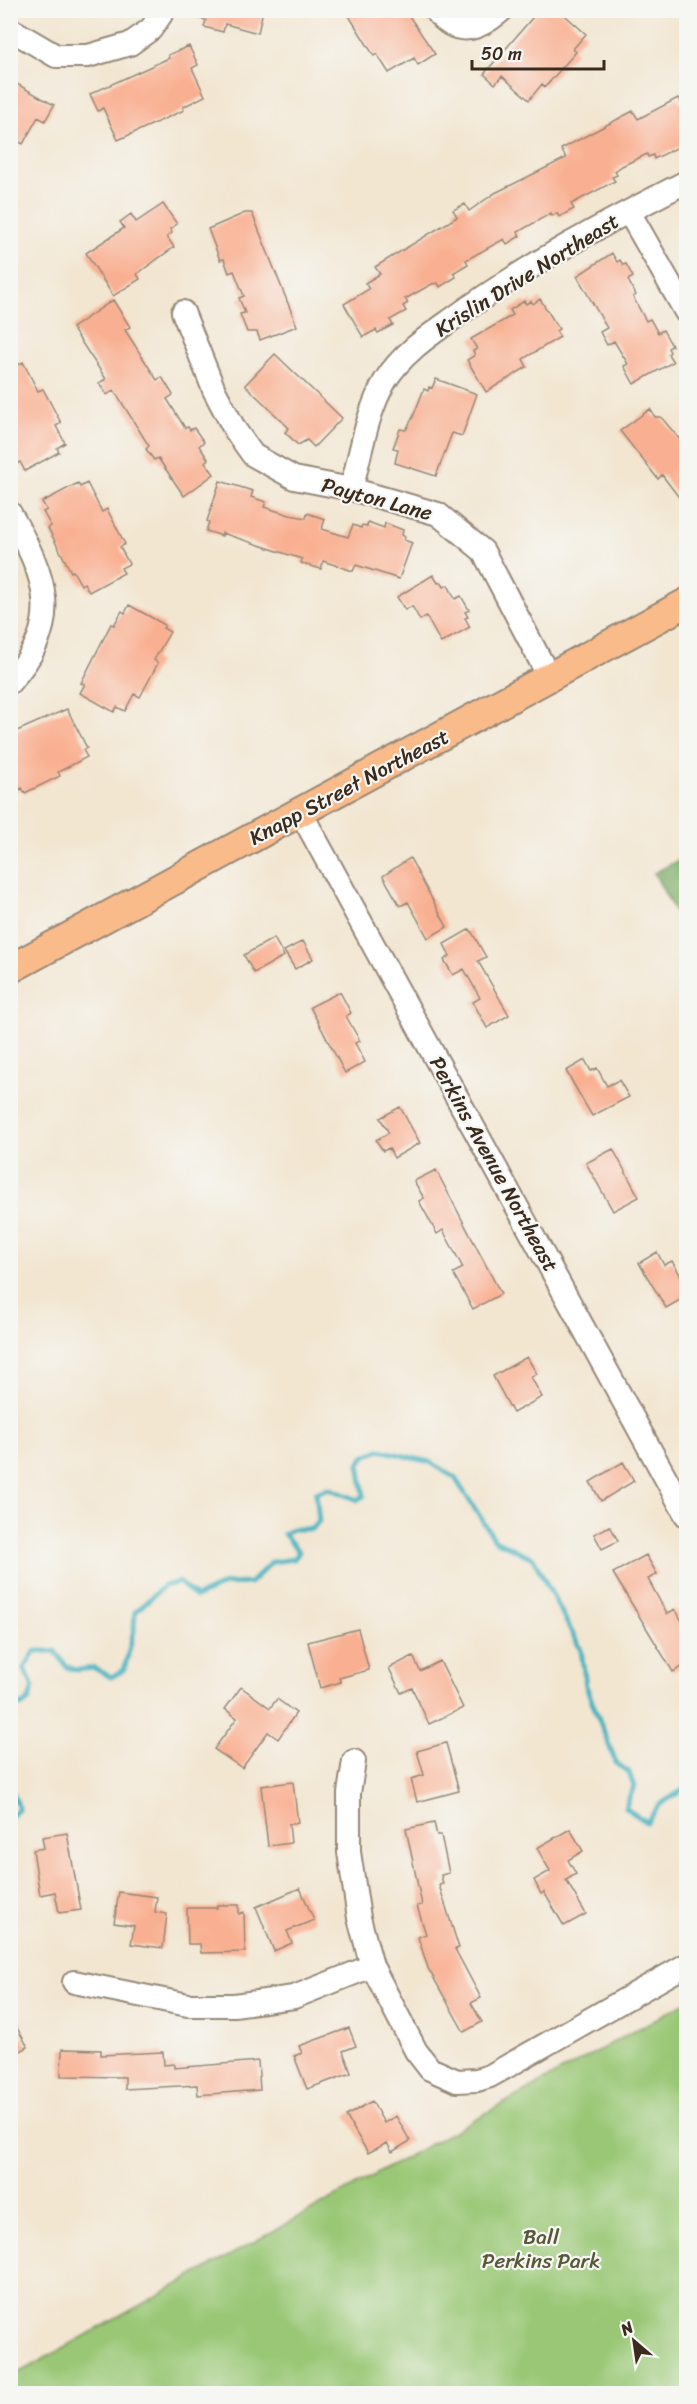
<svg xmlns="http://www.w3.org/2000/svg" width="697" height="2404" font-family="Sriracha,sans-serif">
<rect width="100%" height="100%" fill="#f6f6f2"/>
<filter id="ink" filterUnits="userSpaceOnUse"><feTurbulence type="fractalNoise" baseFrequency=".0167" numOctaves="2"/><feDisplacementMap in="SourceGraphic" scale="12" xChannelSelector="R" yChannelSelector="G"/><feConvolveMatrix kernelMatrix="1 2 1 2 8 2 1 2 1" color-interpolation-filters="sRGB"/></filter>
<filter id="wash" filterUnits="userSpaceOnUse"><feTurbulence type="fractalNoise" baseFrequency=".008" numOctaves="4" result="noise"/><feDisplacementMap in="SourceGraphic" scale="24" xChannelSelector="R" yChannelSelector="G"/><feGaussianBlur stdDeviation="1.35" result="paint"/><feColorMatrix in="noise" values="0 0 0 0 0 0 0 0 0 0 0 0 0 0 0 0 0 1.4 0 .05"/><feComposite in="paint" operator="in"/></filter>
<g filter="url(#wash)">
<rect width="100%" height="100%" fill="#f2e6d1"/>
<path fill="#99c775" stroke="#6a784a" stroke-width="1.5" d="M686,2002v391h-675v-16z"/>
<path fill="#7aac66" stroke="#5a6b42" stroke-width="1.5" d="M686,856v77l-32,-60z"/>
<g fill="none" stroke-linecap="round" stroke-linejoin="round">
<path stroke="#44b2c0" stroke-width="5" d="M10,1703l11,3 8,-6 4,-13 -9,-19 11,-17h20l12,16 10,3 17,-2 17,9 13,-7 10,-40 1,-18 29,-26 15,-4 17,15 29,-13 25,-1 22,-21 22,-3 5,-7 -15,-18 8,-5h20l7,-8 -3,-28 12,-5 30,12 6,-4 -5,-32 6,-8 15,-6 50,12 25,16 40,62 38,18 48,92 5,36 30,77 13,9 5,14 -9,22 22,14 12,-17 27,-17
M10,1786l9,22 -9,10"/>
</g>
<g id="blocks">
<path fill="#f9b092" d="M190,10h73l-5,23 -33,-9 -2,8 -19,-5 2,-7 -16,-4z
M357,10h48l30,44 -17,11 -4,-7 -25,15 -12,-19 -3,2 -25,-40z
M539,10h20l27,24 -13,15 3,3 -31,35 -3,-3 -13,16 -27,-24 -7,8 -11,-10z
M189,46l9,19 -6,3 13,28 -22,11 1,3 -66,30 -15,-32 -5,3 -8,-17 79,-36 -1,-3z
M10,80l44,25 -9,16 -7,-4 -15,27 -13,-7z
M678,98l3,5 6,-3v43l-33,16 -1,-4 -5,2 -1,-3 -25,12 -7,5 2,4 -5,2 3,4 -44,23 3,5 -15,8 -2,-4 -5,3 -1,-3 -33,19 2,4 -13,8 -3,-5 -38,21 2,4 -15,9 3,4 -16,10 -2,-4 -6,1 -27,15 3,4 -5,3 3,5 -16,9 3,5 -15,8 -2,-3 -13,7 -19,-33 25,-15 -4,-6 15,-9 -5,-7 82,-50 -4,-7 12,-6 4,7 26,-18 71,-35 -5,-9 72,-38 5,8z
M163,204l14,20 -7,5 2,4 -5,4 7,10 -37,27 3,5 -27,17 -27,-43 38,-25 -4,-6 11,-8 5,8z
M245,213h7l45,113 -37,14 -3,-8h-10l-7,-18 5,-1 -6,-15 5,-2 -10,-25 -5,2 -5,-14 -4,1 -12,-31z
M612,253l5,9 3,-2 3,5 3,-1 7,13 -5,3 8,15 -3,2 13,24 4,-2 8,14 5,-3 9,16 -4,2 2,4 -2,2 5,8 -39,22 -10,-18 4,-2 -14,-23 -7,4 -7,-13 7,-4 -30,-52z
M540,299l19,30 -3,2 4,6 -37,22 4,8 -41,25 -19,-32 8,-5 -2,-4 4,-2 -6,-10 42,-24 -3,-5 14,-9 2,3 5,-3 2,3z
M113,300l17,27 -5,3 32,50 5,-3 11,18 -6,4 18,29 3,-1 2,3 4,-2 10,14 -5,4 9,13 -3,3 9,12 -30,22 -26,-38 -4,2 -8,-11 3,-3 -35,-56 -7,5 -8,-12 7,-4 -34,-51z
M275,354l67,64 -28,29 -7,-7 -9,5 -13,-13 4,-4 -44,-43z
M23,362l15,29 5,-2 18,34 -5,3 9,17 -8,5 2,4 -34,19 -5,-9 -3,2 -7,-12v-83z
M436,379l41,15 -15,42 -10,-3 -16,43 -41,-13 3,-14 -5,-1 7,-19 6,1 7,-13 11,-28 4,2 1,-4 3,1z
M650,409l5,8h6l26,31v60l-25,-33 -4,4 -38,-48z
M220,481l33,10 -2,6 15,5 -2,5 26,8 16,3 1,-5 18,6 -3,10 26,8 5,-12 8,3 1,-3 5,1 1,-4 16,6 1,-5 18,7 -1,5 3,2 -1,3 8,3 -13,36 -43,-14 -3,6 -30,-10 -2,8 -20,-6 1,-4 -80,-26v3l-16,-5 3,-9 -2,-1z
M78,483l2,4 7,-4 15,29 5,-3 18,35 -5,3 9,17 -8,4 3,5 -35,19 -5,-9 -3,2 -8,-14 -2,1 -23,-44 3,-2 -8,-14 4,-2 -5,-8z
M433,575l5,8 3,-1 3,5 4,-2 7,14 6,-3 8,14 -4,2 3,5 -3,1 5,9 -29,16 -15,-27 -6,4 -8,-14 -7,4 -8,-13z
M129,605l36,20 -2,3 7,4 -16,28 4,3 -18,34 -6,-3 -9,17 -8,-4 -3,5 -34,-19 5,-9 -4,-1 30,-59 3,1 8,-14 3,2z
M67,709l20,39 -4,2 4,7 -29,15 2,4 -35,17 -3,-5 -12,6v-60z
M410,858l37,69 -19,11 -20,-36 -8,4 -17,-30z
M470,929l16,28 -8,4 31,54 -22,13 -14,-26 7,-4 -16,-29 -11,6 -9,-15 6,-4 -6,-12z
M274,938l10,18 -30,17 -10,-18z
M303,941l10,18 -18,10 -11,-18z
M340,992l11,21 -5,3 14,25 -5,2 10,19 -20,11 -35,-66z
M585,1060l6,11 6,-3 10,18 12,-6 10,17 -37,19 -26,-45z
M400,1107l20,36 -26,15 -5,-10 -6,3 -7,-11 13,-7 -9,-15z
M613,1149l26,48 -26,14 -27,-48z
M436,1170l65,124 -28,15 -20,-36 10,-5 -20,-38 -6,4 -18,-33 5,-3 -10,-17z
M657,1252l7,13 8,-4 15,25v10l-21,12 -27,-45z
M527,1357l10,17 -6,3 11,20 -29,16 -20,-37z
M623,1462l11,19 -33,20 -11,-19z
M610,1526l8,15 -16,8 -8,-15z
M646,1555l11,19 -9,5 19,35 8,-5 12,21v34l-14,8 -60,-99z
M358,1629l11,41 -30,8 2,4 -21,6 -12,-46z
M413,1656l7,15 20,-10 23,47 -34,16 -17,-36 -11,5 -12,-25z
M241,1687l29,21 7,-9 19,14 -18,26 -10,-7 -26,36 -28,-19 23,-31 -12,-9z
M446,1743l13,48 -42,11 -6,-23 13,-4 -7,-24z
M293,1782l5,41 -9,1 2,19 -23,3 -7,-60z
M434,1823l3,12h4l8,38 -8,2 2,9 -4,1 20,63 -4,1 26,49 -10,5 11,19 -18,10 -36,-64 -10,-31 8,-3 -9,-28 5,-1 -16,-76z
M570,1829l13,22 -15,9 8,14 -10,6 20,34 -22,12 -20,-34 -3,2 -7,-14 16,-9 -13,-23z
M67,1833l14,77 -22,3 -4,-21 -15,3 -7,-45 11,-2 -2,-11z
M300,1888l14,32 -27,11 5,12 -18,8 -18,-44z
M119,1892l38,5 -2,15 12,2 -4,34 -32,-4 3,-18 -20,-3z
M217,1905h22v9l5,-2 1,40 -44,1 -1,-9h-12l-1,-36h30z
M10,2016l18,31 -18,10z
M349,2028l7,18 -13,5 8,22 -44,16 -13,-33 8,-3 -3,-7z
M62,2049l39,1v5l62,-3 1,13 10,-1v4l84,-7 2,29 -62,5 -1,-10 -72,4v-12l-64,-1z
M372,2101l12,22 12,-7 14,25 -18,11 -5,-9 -19,10 -22,-37z"/>
</g>
</g>
<g filter="url(#ink)">
<use href="#blocks" fill-opacity="0" stroke="#968878" stroke-width="1.5"/>
<g fill="none" stroke-linecap="round" stroke-linejoin="round">
<g stroke="#968878" stroke-width="26">
<path id="minor" d="M435,10c21,28 43,21 67,0
M10,29l46,27h32l42,-12 21,-15 13,-19
M629,212l57,100
M183,312l31,78 21,40 18,25 41,23 57,11 87,25 45,37 66,126
M351,489c10,-35 15,-75 34,-108 16,-26 42,-44 66,-61 74,-54 154,-97 235,-138
M10,513c36,64 55,109 0,169
M301,813l385,702
M354,1761l-5,32v59l10,66 13,48 44,85 14,18 27,12 20,-1 13,-4 196,-111
M74,1982l114,23h46l60,-8 78,-31"/>
</g>
<g stroke="#968878" stroke-width="32">
<path id="major" d="M10,969l676,-366"/>
</g>
<use href="#minor" stroke="#fff" stroke-width="22"/>
<use href="#major" stroke="#fabb8b" stroke-width="28"/>
</g>
</g>
<g text-anchor="middle" dominant-baseline="central" stroke-width="4.5" stroke-linejoin="round" paint-order="stroke">
<g font-size="21" fill="#3b2a1e" stroke="#f6f6f2">
<text transform="translate(527 275) rotate(-32)">Krislin Drive Northeast</text>
<text transform="translate(377 499) rotate(15)">Payton Lane</text>
<text transform="translate(349 787) rotate(-28)">Knapp Street Northeast</text>
<text transform="translate(494 1164) rotate(61)">Perkins Avenue Northeast</text>
</g>
<g font-size="21" fill="#575938" stroke="#f6f6f2">
<text x="541" y="2237">Ball<tspan x="541" dy="24">Perkins Park</tspan></text>
</g>
</g>
<rect width="697" height="2404" fill="none" stroke="#f6f6f2" stroke-width="36"/>
<g transform="translate(634 2341) rotate(331)" stroke="#f6f6f2" stroke-width="4.5" paint-order="stroke">
<path d="M0-4.5L10 22L0 15L-10 22Z" fill="#3b2a1e"/>
<text y="-9" font-size="16" font-weight="bold" text-anchor="middle" fill="#3b2a1e">N</text>
</g>
<path d="M472 60v9h132v-9" fill="none" stroke="#3b2a1e" stroke-width="3"/>
<text x="481" y="60" font-size="18" fill="#3b2a1e" stroke="#f6f6f2" stroke-width="4.5" paint-order="stroke">50 m</text>
</svg>
